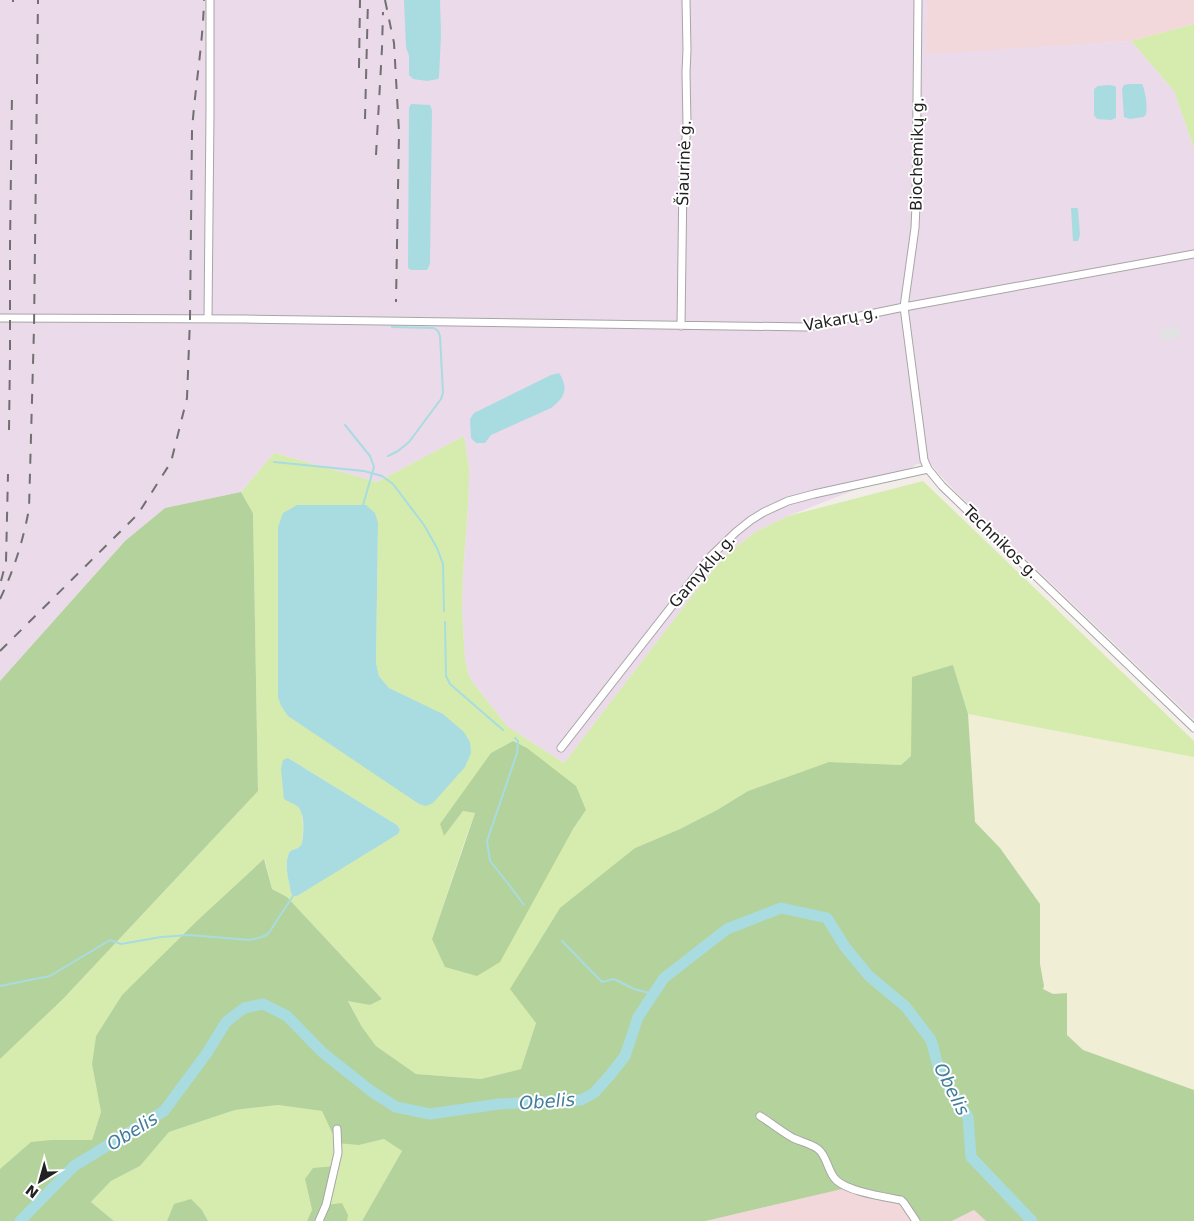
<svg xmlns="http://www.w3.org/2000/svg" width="1194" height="1221" font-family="'DejaVu Sans',sans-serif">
<rect width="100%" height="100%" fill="#f2ede8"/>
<path fill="#f2d8db" d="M927,0h267v24l-63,17 -206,14z
M839,1182l62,18 15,21h-210l135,-32z
M974,1210l12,11h-34z"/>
<path fill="#ebdaea" d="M0,0h927l-1,54 205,-13 43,50 20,57v572l-234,-224 -22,-23 -6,-8 -15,-1 -6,4 -123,48 -33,16 -29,23 -31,37 -131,171 -57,-37 -33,-42 -5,-8 -4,-17 -3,-50 1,-35 5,-68 1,-25v-13l-5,-32 -87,46 -103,-29 -33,39 -76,16 -40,33 -125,140z"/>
<path fill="#f0eed4" d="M968,714l226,43v333l-111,-40 -16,-15v-42l-14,1 -10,-5 1,-3 -4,-22 -1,-19 1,-41 -40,-56 -25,-26z"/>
<path fill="#d6ecae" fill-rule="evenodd" d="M1194,24v124l-20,-57 -43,-50z
M464,436l5,32v13l-1,25 -5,68 -1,35 3,50 4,17 5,8 33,42 57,37 131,-171 31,-37 29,-23 33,-16 135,-35 271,260v16l-226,-43 -15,-49 -42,91 -10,9 -72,-3 -81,29 -31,19 -37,19 -45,19 -99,175 -15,46 -40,10 -65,-5 -40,-28 -14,-19 -14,-27 22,5 12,-6 -95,-102 -15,-8 -7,-29 -143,135 -26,41 -4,28 9,48 -9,28h-41l-51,29v-110l63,-60 195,-208 -5,-278 -12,-21 33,-39 103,29zM297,505l81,18 -2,140 3,13 10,12 22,11 8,105 -13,-10zM513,741l73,69 -13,19 -141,110 31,-93 12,-33 -12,-2 -19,25zM288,758l109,67 3,5 -2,4 -105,62 -2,-3c-2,-12 -8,-30 -1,-42l8,-3 4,-4 1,-19 -1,-12 -5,-7z
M278,1105l44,6 37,34 25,-6 18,12 -40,70h-15v-6l-21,-10 -21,-26 7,31 -5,11h-99l-6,-11 -35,11h-53l-23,-19 20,-21 29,-15 29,-34 66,-22z"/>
<path fill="#b4d29c" d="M241,492l12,21 5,278 -195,208 -63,60v-378l125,-140 40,-33z
M953,665l15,49 7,108 25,26 40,56v60l4,22 -1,3 10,5 14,-1v42l16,15 111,40v131h-208l-12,-11 -22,11h-36l-12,-18 -65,-20 3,6 -136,32h-344l40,-70 -18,-12 -25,6 -22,-2 -15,-32 -44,-6 -43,5 -66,22 -29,34 -29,15 -20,21 23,19h-114v-52l31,-27 20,-2h41l9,-28 -9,-48 4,-28 26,-41 77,-76 65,-60 8,30 15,8 95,102 -12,6 -22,-4 14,26 14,19 40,28 65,5 40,-10 15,-46 -26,-34 50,-81 75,-60 45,-19 37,-19 31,-19 81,-29 72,3 10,-9 1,-79z
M513,741l14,7 49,38 10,24 -13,19 -73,133 -23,14 -32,-9 -13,-28 43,-126 -12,-2 -19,25 -4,-12 51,-71z
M335,1166l-9,39 16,-2 6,12 -1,6h-40l5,-11 -7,-31 8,-11z
M191,1199l11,11 6,11h-41l7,-17z"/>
<path fill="#e2e2e2" d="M1179,326l2,11 -19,3 -2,-11z"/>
<path fill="#a8dce0" d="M404,0h36l1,35 -2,42 -1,2 -11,2 -14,-2 -4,-4v-19l-3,-9z
M1128,84h14c3,5 6,24 4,30 0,1 -2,2 -3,3l-13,2 -6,-2 -2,-28 2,-4z
M1109,85l6,1 1,2v30l-5,2 -14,-1 -3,-4v-26l4,-3z
M411,104l19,1 2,5 -2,154 -3,6h-16l-3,-2 1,-160z
M1071,208h6l1,1 2,26 -2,6h-5z
M559,373c10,15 6,25 -8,35l-60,27 -6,8h-9l-5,-5 -1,-19 4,-6 77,-38z
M297,505h69l9,8 3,10 -2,140 3,13 10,12 54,26 21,18 6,10 1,11 -6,14 -32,36 -7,3 -7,-2 -131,-88 -7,-10 -3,-9v-170l5,-14z
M288,758l109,67 3,5 -2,4 -101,62h-4l-2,-3c-2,-12 -8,-30 -1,-42l8,-3 4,-4c1,-11 4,-28 -4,-37 -4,-4 -10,-5 -14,-8l-3,-30 2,-9z"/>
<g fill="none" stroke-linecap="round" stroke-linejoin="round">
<path stroke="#a8dce0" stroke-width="2" d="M345,425l25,31 4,11 -11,38
M388,456l10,-5 11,-9 32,-43 2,-6 -3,-57 -2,-5 -4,-3 -42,-1
M274,462l90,9 18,5 11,8 31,41 13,23 6,16 1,47
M445,622l1,54 4,8 53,46
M515,738l3,3 -1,12 -30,88 3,20 20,25 14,19
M562,941l40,41 12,-3 20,10 19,5
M0,986l50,-10 60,-36 11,4 40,-7 28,-2 61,5 12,-3 6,-3 25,-38"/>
<path stroke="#a8dce0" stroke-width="11" d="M20,1221l54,-55 90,-55 43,-58 19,-31 18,-14 19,-4 24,12 35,36 49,39 25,16 34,7 69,-10 82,-4 13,-7 17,-19 14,-18 13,-39 26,-39 63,-49 54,-21 46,10 18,29 24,29 37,31 25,33 9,33 28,44 3,40 61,64"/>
<g stroke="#a6a6a6" stroke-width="9">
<path id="minor" d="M918,0l-2,205 -1,23 -11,79 20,153 4,9 14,17 252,242
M0,318l245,1 562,8 97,-20 290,-53
M208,319l2,-207v-112
M681,326l2,-147 4,-55 -1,-52 1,-22 -1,-50
M561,748l150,-192 25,-24 15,-12 13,-8 24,-11 26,-7 114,-25
M760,1116c11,7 21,15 33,22 8,4 17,5 25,11 8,6 9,18 15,27 8,15 52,21 68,24l3,3 12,18
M319,1221l7,-16 12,-52 -1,-24"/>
</g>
<use href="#minor" stroke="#fff" stroke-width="7"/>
<path stroke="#707070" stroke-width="2" stroke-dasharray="10 10" stroke-linecap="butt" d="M385,0l9,43 5,89 -3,170
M13,2v-2
M359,68l1,-68
M365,119l3,-119
M376,155l6,-107 1,-36
M9,430l1,-74v-111l2,-151
M1,581l5,-19 2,-88
M0,599c14,-29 23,-58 29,-90l5,-181 4,-328
M0,651l138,-137 33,-52 16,-64 3,-79 2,-188c3,-44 11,-87 12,-131"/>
</g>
<g text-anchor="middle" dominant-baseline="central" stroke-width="4" stroke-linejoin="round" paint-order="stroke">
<g font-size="16" fill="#222" stroke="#fff">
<text transform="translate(917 154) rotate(-89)">Biochemikų g.</text>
<text transform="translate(684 163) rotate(-88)">Šiaurinė g.</text>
<text transform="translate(841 319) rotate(-10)">Vakarų g.</text>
<text transform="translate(1001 542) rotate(44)">Technikos g.</text>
<text transform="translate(702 571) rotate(-49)">Gamyklų g.</text>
</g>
<g font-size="18" font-style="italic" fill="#417d9c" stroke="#fff">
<text transform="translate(952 1089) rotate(63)">Obelis</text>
<text transform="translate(547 1101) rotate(-4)">Obelis</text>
<text transform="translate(132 1131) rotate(-32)">Obelis</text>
</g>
</g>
<g transform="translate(40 1181) rotate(217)" stroke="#ffffff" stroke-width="4" paint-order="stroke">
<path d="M0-4L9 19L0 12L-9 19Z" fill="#222222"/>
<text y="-8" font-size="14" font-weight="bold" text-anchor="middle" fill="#222222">N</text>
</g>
</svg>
